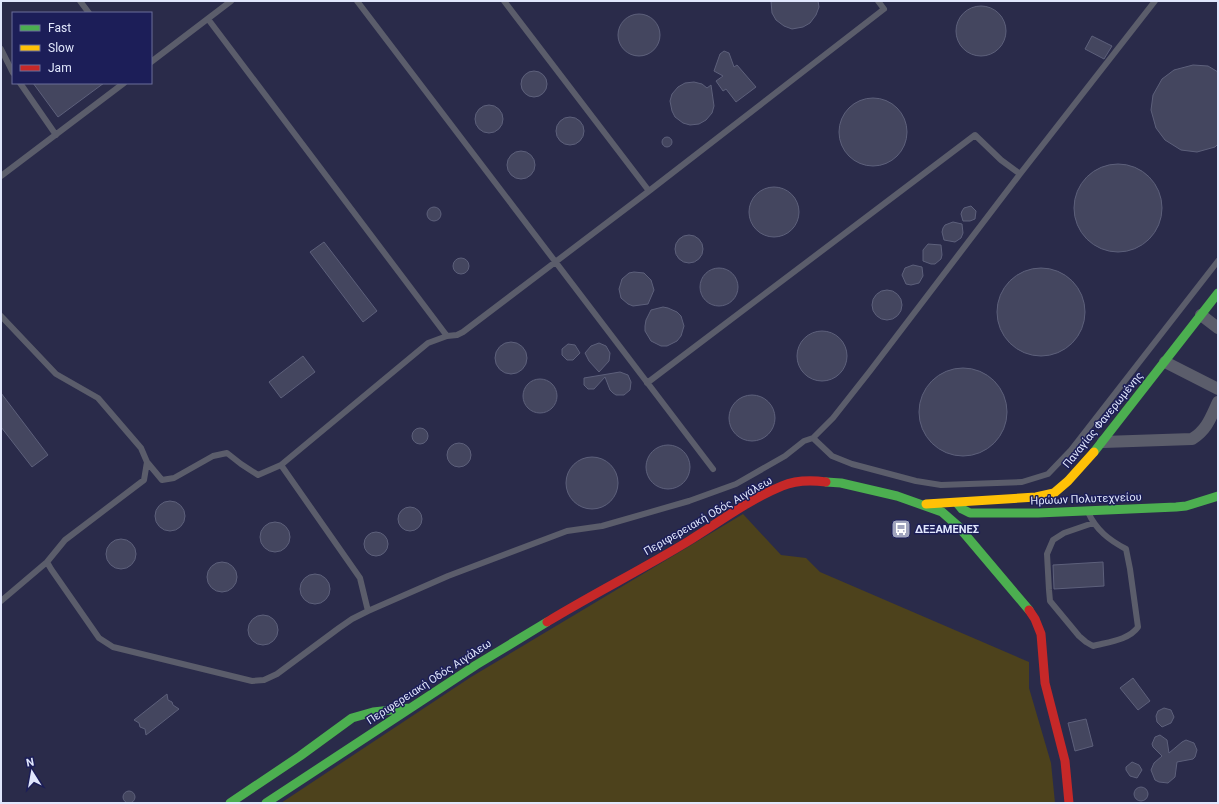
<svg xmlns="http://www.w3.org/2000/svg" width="1219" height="804" font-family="Roboto,sans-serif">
<rect width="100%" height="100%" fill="#2a2b4a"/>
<path fill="#4d421c" d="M743,514l38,41 25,3 14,14 209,90v26l22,75 4,40h-774l190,-126z"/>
<path fill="#44465f" stroke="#5d607b" d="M771,1h47l1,6 -3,8 -6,8 -7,4 -11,2 -8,-3 -8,-6 -4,-7z
M956 31a25 25 0 1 1 50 0a25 25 0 1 1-50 0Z
M618 35a21 21 0 1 1 42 0a21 21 0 1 1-42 0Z
M1092,36l20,10 -8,13 -19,-10z
M724,51l5,2 5,14 3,-2 19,22 -20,15 -10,-13 -3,2 -7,-10 7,-5 -9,-5 6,-17z
M1193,65l15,1 10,6v72l-3,3 -18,5 -16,-2 -16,-10 -9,-12 -5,-18 2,-15 9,-16 12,-9z
M521 84a13 13 0 1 1 26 0a13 13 0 1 1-26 0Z
M694,82l8,2 5,4 4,-3 3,21 -2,7 -6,7 -7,4 -9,1 -7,-2 -8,-6 -3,-6 -2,-10 2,-7 6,-7 7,-4z
M33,83h71l-46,34z
M839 132a34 34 0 1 1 68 0a34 34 0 1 1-68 0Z
M475 119a14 14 0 1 1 28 0a14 14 0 1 1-28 0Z
M556 131a14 14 0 1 1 28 0a14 14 0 1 1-28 0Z
M662 142a5 5 0 1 1 10 0a5 5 0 1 1-10 0Z
M507 165a14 14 0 1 1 28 0a14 14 0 1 1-28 0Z
M1074 208a44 44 0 1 1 88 0a44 44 0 1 1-88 0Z
M749 212a25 25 0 1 1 50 0a25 25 0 1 1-50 0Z
M971,206l5,5 -1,8 -5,2h-7l-2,-7 1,-3 2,-3z
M427 214a7 7 0 1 1 14 0a7 7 0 1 1-14 0Z
M953,222l9,2 1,9 -2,5 -6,4 -11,-2 -2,-8 1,-4 2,-3z
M675 249a14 14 0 1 1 28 0a14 14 0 1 1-28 0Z
M324,242l53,69 -14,11 -53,-70z
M928,244l13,1 1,10 -1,4 -6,5h-4l-8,-3v-11z
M453 266a8 8 0 1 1 16 0a8 8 0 1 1-16 0Z
M913,265l9,2 1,9 -4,7 -8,2 -5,-1 -4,-9 3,-7z
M700 287a19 19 0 1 1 38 0a19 19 0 1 1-38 0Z
M997 312a44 44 0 1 1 88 0a44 44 0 1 1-88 0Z
M634,272l10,1 7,7 3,10 -6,14 -15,2 -5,-2 -7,-6 -2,-9 3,-10 7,-6z
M872 305a15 15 0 1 1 30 0a15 15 0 1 1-30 0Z
M663,307l5,1 9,4 4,4 3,10 -3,10 -4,5 -10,5h-6l-10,-5 -6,-10v-5l1,-6 5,-10z
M797 356a25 25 0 1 1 50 0a25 25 0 1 1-50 0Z
M495 358a16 16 0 1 1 32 0a16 16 0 1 1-32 0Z
M599,343l7,3 4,7 -1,8 -10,11 -10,-11 -4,-8 6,-7z
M568,344l7,1 5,8 -7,7h-6l-5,-5v-6z
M303,356l12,16 -34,26 -12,-16z
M919 412a44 44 0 1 1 88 0a44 44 0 1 1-88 0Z
M620,372l8,3 3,7 -1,8 -6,5h-8l-3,-2 -3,-3 -5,-13 -11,12h-6l-4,-4v-7z
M523 396a17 17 0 1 1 34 0a17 17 0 1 1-34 0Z
M1,393l47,62 -16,12 -31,-40z
M729 418a23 23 0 1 1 46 0a23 23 0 1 1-46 0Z
M412 436a8 8 0 1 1 16 0a8 8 0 1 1-16 0Z
M447 455a12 12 0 1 1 24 0a12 12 0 1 1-24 0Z
M646 467a22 22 0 1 1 44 0a22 22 0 1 1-44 0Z
M566 483a26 26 0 1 1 52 0a26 26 0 1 1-52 0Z
M155 516a15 15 0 1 1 30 0a15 15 0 1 1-30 0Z
M398 519a12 12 0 1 1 24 0a12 12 0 1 1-24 0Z
M260 537a15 15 0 1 1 30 0a15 15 0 1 1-30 0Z
M364 544a12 12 0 1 1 24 0a12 12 0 1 1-24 0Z
M106 554a15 15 0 1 1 30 0a15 15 0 1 1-30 0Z
M207 577a15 15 0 1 1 30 0a15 15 0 1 1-30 0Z
M1103,562l1,24 -50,3 -1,-24z
M300 589a15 15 0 1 1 30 0a15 15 0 1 1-30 0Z
M248 630a15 15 0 1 1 30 0a15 15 0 1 1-30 0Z
M1133,678l17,23 -12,9 -18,-22z
M167,694l1,6 4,2 1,3 6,4 -33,26 -1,-6 -5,-2 -1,-4 -5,-3z
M1164,708l7,2 3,7 -3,6 -9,4 -5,-5 -1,-6 2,-5z
M1086,719l7,27 -18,5 -7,-28z
M1160,735l7,5 2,13 13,-11 4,-2 8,3 3,7 -2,7 -2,2 -16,3 -2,15 -7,6 -9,-1 -4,-2 -4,-10 3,-7 8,-7 -9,-9 -1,-3 3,-7z
M1132,762l7,3 3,5 -5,8 -7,-2 -4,-6v-3z
M1134 794a7 7 0 1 1 14 0a7 7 0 1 1-14 0Z
M123 797a6 6 0 1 1 12 0a6 6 0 1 1-12 0Z"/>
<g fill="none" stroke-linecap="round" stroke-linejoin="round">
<path stroke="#5b5d6b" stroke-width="6" d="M80,1l9,12
M357,1l356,468
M504,1l145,190
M208,19l239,317 10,-1 6,-3 186,-141 235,-182 -6,-8
M1,49l12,24
M151,62l80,-61
M20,83l36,52
M1,176l123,-93
M1,316l55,58 42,24 43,50 6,14 15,18 12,-2 39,-22 14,-3 14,11 17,11 23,-10
M647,383l328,-248 26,25 19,14
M813,438l20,-20 37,-47 150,-197 135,-173
M1088,512c8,18 21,28 38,37l4,20 8,58c-9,13 -30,15 -45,19l-7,-4 -7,-6 -29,-35 -1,-11 -2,-36 6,-14 11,-7 29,-10
M47,562l4,7 48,69 14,9 139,34 12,-1 13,-6 62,-46 13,-9 16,-8 -8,-33 -79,-113 147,-122 19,-7
M1,601l46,-39 18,-22 79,-60 3,-18
M368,611l80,-35 119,-45 35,-5 87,-25 47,-17 49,-28 19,-15 9,-3 19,18 20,8 64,17 25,4 81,-3 26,-8 23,-24 147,-189"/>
<path stroke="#5b5d6b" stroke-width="12" d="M1201,315l17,13
M1165,362l53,27
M1103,442l89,-3c15,-9 19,-22 26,-37"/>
<path stroke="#4caf50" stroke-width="9" d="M1094,452l124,-159
M826,482l15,1 56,13 45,16 16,14 71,84
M957,503l5,6 8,4h68l138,-6 10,-1 32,-10
M230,803l70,-47 52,-38 21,-6 37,-4
M266,803l210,-138 71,-43"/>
<path stroke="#ffc107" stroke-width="9" d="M926,504l110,-7 18,-4 14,-12 26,-29"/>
<path stroke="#c62828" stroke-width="9" d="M1029,610l6,9 6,15 4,49 20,78 4,42
M547,622c46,-28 94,-52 140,-80 31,-19 61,-42 95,-56 14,-6 29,-6 44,-4"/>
</g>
<defs>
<g id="bus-square" transform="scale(1)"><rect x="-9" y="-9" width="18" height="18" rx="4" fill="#a1a5be" stroke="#1c1e58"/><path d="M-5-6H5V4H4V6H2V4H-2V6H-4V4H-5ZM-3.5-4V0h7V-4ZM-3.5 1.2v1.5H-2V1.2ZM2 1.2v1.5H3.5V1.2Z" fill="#fff"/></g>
</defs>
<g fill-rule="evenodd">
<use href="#bus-square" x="901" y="529"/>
</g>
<g text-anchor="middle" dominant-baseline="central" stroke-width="3" stroke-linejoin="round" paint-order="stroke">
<g font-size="11" fill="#e1e7fd" stroke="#1c1e58">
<text transform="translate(1103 420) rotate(-51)">Παναγίας Φανερωμένης</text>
<text transform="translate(1086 499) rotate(-2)">Ηρώων Πολυτεχνείου</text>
<text transform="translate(708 516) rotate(-30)">Περιφερειακή Οδός Αιγάλεω</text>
<text transform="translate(429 682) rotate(-33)">Περιφερειακή Οδός Αιγάλεω</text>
</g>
<g font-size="11" font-weight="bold" fill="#e1e7fd" stroke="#1c1e58" text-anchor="start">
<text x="915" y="529">ΔΕΞΑΜΕΝΕΣ</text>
</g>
</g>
<rect width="1219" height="804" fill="none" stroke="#e1e7fd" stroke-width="4"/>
<rect x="12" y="12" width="140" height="72" fill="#1c1e58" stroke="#6b6e9a"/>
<rect x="20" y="25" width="20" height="6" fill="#4caf50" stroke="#6b6e9a"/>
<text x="48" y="32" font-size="12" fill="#e1e7fd">Fast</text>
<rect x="20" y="45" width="20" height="6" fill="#ffc107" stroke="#6b6e9a"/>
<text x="48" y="52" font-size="12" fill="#e1e7fd">Slow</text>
<rect x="20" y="65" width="20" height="6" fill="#c62828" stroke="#6b6e9a"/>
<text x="48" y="72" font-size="12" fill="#e1e7fd">Jam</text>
<g transform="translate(32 772) rotate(349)" stroke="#1c1e58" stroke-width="3" paint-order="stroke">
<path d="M0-3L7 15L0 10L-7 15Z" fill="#e1e7fd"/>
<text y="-6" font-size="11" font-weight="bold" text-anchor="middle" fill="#e1e7fd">N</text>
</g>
</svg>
